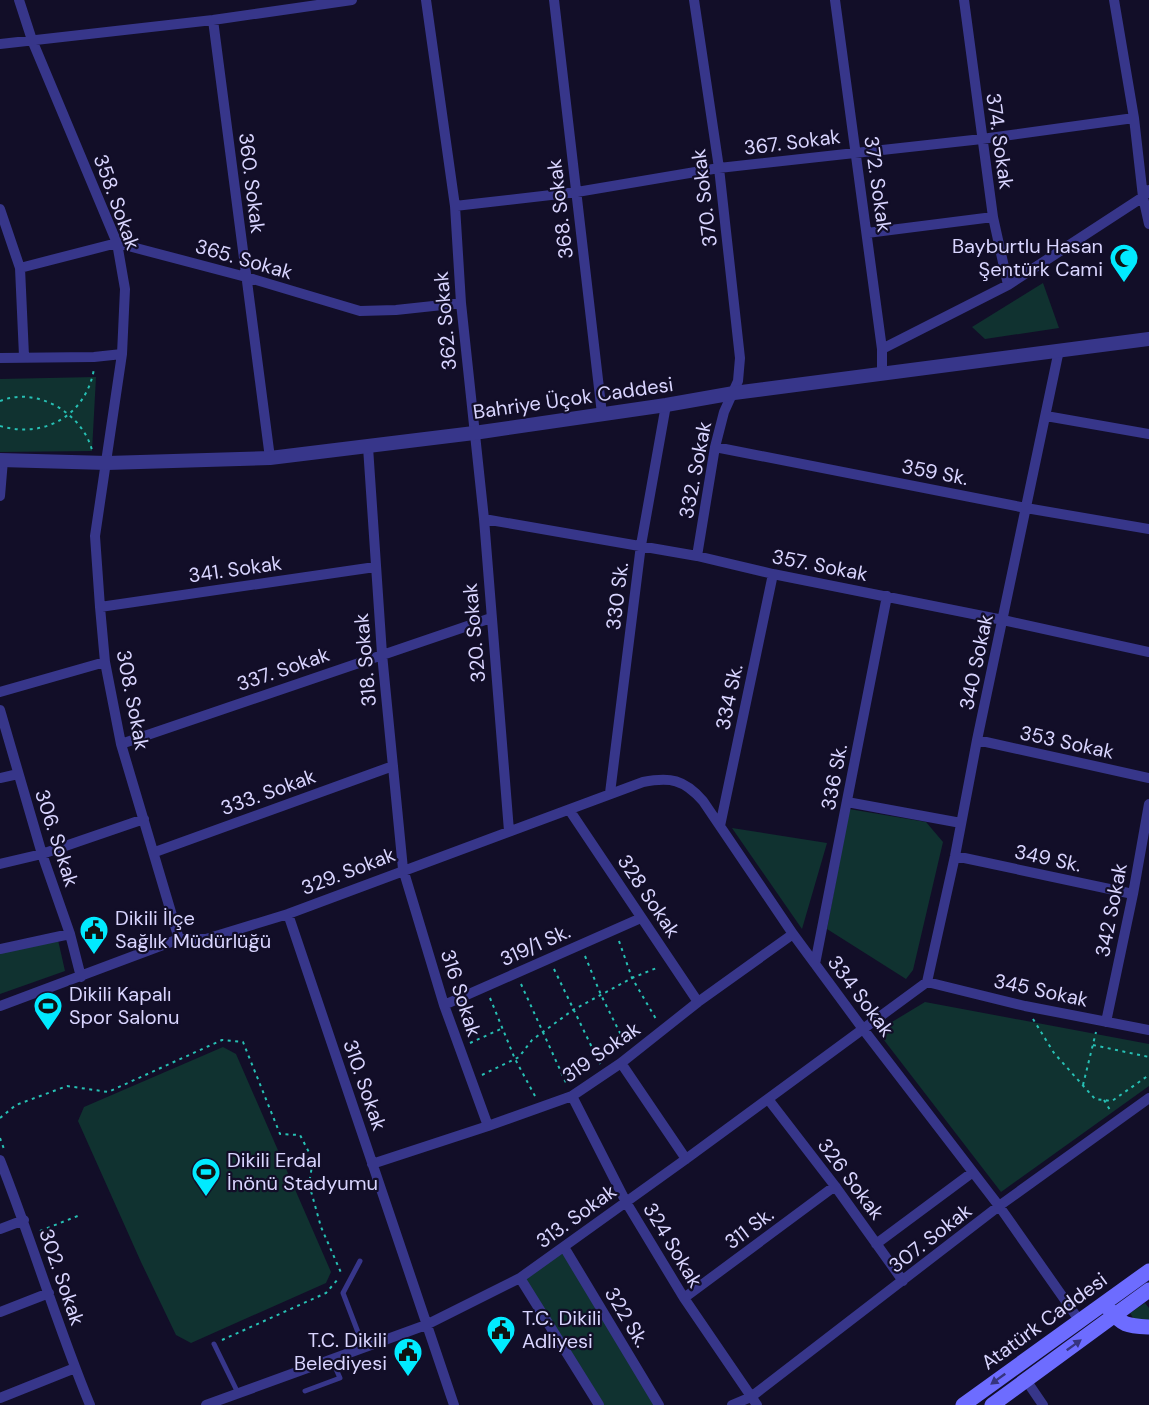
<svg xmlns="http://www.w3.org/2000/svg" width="1149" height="1405" font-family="'DM Sans',sans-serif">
<rect width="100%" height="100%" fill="#120e28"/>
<path fill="#103230" d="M1043,283l16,45 -74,11 -13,-12z
M96,377l-4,74 -92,1v-73z
M849,809l77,13 17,20 -30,128 -7,9 -79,-50z
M732,828l95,15 -25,86z
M58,940l7,31 -65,23v-43z
M925,1002l224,42v42l-148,106 -124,-161z
M223,1047l13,7 95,218 -5,11 -135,60 -15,-8 -35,-73 -63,-141 6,-14z
M564,1247l95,158h-60l-79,-127z
M1145,1303l4,5v15l-14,-2 -5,-8z"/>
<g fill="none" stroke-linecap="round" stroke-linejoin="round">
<path stroke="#27c0b4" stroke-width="2" stroke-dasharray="3 4.5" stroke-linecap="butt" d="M0,401c37,-15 82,12 92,49
M0,426c45,13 86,-11 94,-57
M619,941l13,37 24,41
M585,956l16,39 24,48
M554,969l46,95
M521,984l46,101
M490,998l25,61 20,37
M1033,1019l21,34 41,46 17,2 37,-26
M470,1043l33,-15
M1093,1045l56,12
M482,1075l37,-18 13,-17 41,-30 59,-32 27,-11
M1083,1085l13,-53
M1104,1100l6,10
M0,1118l16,-13 51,-19 41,6 114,-52 21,2 37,92 20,1 13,25 -4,24 12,43 21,48
M0,1138l4,11
M40,1231l40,-16
M222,1340l104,-47 12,-14"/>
<path stroke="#37368a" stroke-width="5" d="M360,1261l-17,32 21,55
M214,1344l24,49
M305,1391l35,-13 -8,-18"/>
<path stroke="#37368a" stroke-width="10" d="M19,0l13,40 85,203 8,46 -3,65 -27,182 5,71 5,55 16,82 58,195
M426,0l29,206 6,97 23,216 25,312
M554,0l48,414
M694,0l25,168 21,190 -2,23 -14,31 -9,35 -18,109
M835,0l47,349v24
M964,0l29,217 15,68
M1114,0l20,118 9,79 6,27
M213,20l57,438
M0,44l213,-24 139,-20
M455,206l122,-14 142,-24 263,-29 152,-21
M0,209l20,59 4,88
M867,233l126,-16
M20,268l97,-25 129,34 114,34 36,-1 65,-7
M882,349l126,-64 135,-88 6,-7
M0,358l94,-1 28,-3
M1046,416l103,18
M368,447l14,207 21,215 41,136 44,121
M715,447l311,61 123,21
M0,496l3,-36
M484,519l213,37 76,18 230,46 146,32
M100,607l275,-40
M0,692l105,-30
M0,710l42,144 28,80 11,43
M977,740l172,38
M121,744l370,-126
M0,778l18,-4
M610,793l31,-248 25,-140
M847,802l114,21
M570,811l128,191
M720,826l53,-252
M155,852l238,-86
M955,856l178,38
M0,864l42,-10 102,-35
M288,914l166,491
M0,949l70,-15
M815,964l72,-368
M927,982l28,-126 22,-116 82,-390
M927,982l98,24 124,24
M444,1005l197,-87
M0,1006l179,-67h27l82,-25 355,-132c27,-5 41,-3 60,19l90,133 70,95 136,177 80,114
M1106,1022l27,-128 16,-90
M621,1063l65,96
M572,1096l54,106 58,96 73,107
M768,1099l67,87 68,95
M0,1160c32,81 57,165 90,245
M372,1164l116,-38 84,-30 49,-33 77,-61 95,-68
M0,1229l24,-9
M876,1244l97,-72
M564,1247l95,158
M520,1278l79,127
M684,1298l151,-112
M0,1312l49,-19
M1026,1380l17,25
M0,1398l75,-30
M206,1405l220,-80 94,-47 166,-119 241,-177
M732,1405l19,-8 248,-191 150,-108"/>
<path stroke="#37368a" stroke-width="14" d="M0,460l107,3 163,-5 204,-25 192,-28 68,-12 415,-54"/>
<path stroke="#6d6cff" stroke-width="15" d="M1108,1308c14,18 20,18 41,19
M963,1405l186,-134
M992,1405l157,-115"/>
</g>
<defs><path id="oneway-solid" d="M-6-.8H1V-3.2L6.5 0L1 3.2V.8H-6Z" transform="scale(1.5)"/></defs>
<g fill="#36347e">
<use href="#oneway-solid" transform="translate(1074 1345) rotate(-36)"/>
<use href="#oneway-solid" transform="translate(998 1379) rotate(144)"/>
</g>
<defs>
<g id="mosque-pin" transform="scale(1.5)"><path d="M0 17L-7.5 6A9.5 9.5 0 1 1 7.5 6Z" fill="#01eaff" stroke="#120e28"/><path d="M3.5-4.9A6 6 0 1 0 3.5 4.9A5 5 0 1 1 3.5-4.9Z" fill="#111"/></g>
<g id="civic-pin" transform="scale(1.5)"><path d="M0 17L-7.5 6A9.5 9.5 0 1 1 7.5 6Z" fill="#01eaff" stroke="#120e28"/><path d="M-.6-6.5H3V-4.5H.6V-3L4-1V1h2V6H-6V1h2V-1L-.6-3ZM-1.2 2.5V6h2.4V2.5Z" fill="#111"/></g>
<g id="stadium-pin" transform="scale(1.5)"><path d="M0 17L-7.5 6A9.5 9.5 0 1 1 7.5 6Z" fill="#01eaff" stroke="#120e28"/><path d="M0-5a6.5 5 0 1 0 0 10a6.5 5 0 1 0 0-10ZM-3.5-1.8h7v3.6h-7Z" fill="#111"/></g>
</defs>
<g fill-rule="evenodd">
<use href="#mosque-pin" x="1124" y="258"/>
<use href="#civic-pin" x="94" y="930"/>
<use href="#stadium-pin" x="48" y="1006"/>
<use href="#stadium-pin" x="206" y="1172"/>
<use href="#civic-pin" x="501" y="1330"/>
<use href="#civic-pin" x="408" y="1352"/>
</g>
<g text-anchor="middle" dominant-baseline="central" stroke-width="4.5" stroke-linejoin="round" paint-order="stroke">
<g font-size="20" fill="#d9d5ff" stroke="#120e28">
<text transform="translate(1000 141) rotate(82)">374. Sokak</text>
<text transform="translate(792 142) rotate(-7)">367. Sokak</text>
<text transform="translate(252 183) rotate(83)">360. Sokak</text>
<text transform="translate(878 184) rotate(82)">372. Sokak</text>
<text transform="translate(704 198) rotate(-97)">370. Sokak</text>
<text transform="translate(117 202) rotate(70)">358. Sokak</text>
<text transform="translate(560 209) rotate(-97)">368. Sokak</text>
<text transform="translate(244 259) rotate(16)">365. Sokak</text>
<text transform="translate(445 321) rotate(-95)">362. Sokak</text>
<text transform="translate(573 398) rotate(-8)">Bahriye Üçok Caddesi</text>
<text transform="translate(695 470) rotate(-79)">332. Sokak</text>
<text transform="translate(935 472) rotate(11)">359 Sk.</text>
<text transform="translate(820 565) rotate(11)">357. Sokak</text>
<text transform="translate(235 569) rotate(-8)">341. Sokak</text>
<text transform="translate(617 596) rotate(-83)">330 Sk.</text>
<text transform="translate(474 633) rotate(-95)">320. Sokak</text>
<text transform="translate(365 660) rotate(-95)">318. Sokak</text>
<text transform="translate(976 662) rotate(-78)">340 Sokak</text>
<text transform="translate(283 669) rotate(-19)">337. Sokak</text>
<text transform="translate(729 697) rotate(-78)">334 Sk.</text>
<text transform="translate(133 700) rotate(79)">308. Sokak</text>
<text transform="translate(1067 742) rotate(12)">353 Sokak</text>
<text transform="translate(834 777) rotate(-79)">336 Sk.</text>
<text transform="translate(268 792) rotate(-20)">333. Sokak</text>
<text transform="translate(57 838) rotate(72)">306. Sokak</text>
<text transform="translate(1048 858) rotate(12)">349 Sk.</text>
<text transform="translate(348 871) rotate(-21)">329. Sokak</text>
<text transform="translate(649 896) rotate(56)">328 Sokak</text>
<text transform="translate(1111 910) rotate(-79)">342 Sokak</text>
<text transform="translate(535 945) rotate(-24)">319/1 Sk.</text>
<text transform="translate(1041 990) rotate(12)">345 Sokak</text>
<text transform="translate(461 993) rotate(72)">316 Sokak</text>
<text transform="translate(861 996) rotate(53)">334 Sokak</text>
<text transform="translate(601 1052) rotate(-35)">319 Sokak</text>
<text transform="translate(365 1085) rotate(71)">310. Sokak</text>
<text transform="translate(851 1179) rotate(53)">326 Sokak</text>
<text transform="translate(576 1216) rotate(-36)">313. Sokak</text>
<text transform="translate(749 1228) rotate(-37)">311 Sk.</text>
<text transform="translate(930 1238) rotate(-38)">307. Sokak</text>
<text transform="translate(673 1245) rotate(59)">324 Sokak</text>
<text transform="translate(62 1277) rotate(71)">302. Sokak</text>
<text transform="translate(627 1317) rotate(59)">322 Sk.</text>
<text transform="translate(1044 1321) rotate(-36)">Atatürk Caddesi</text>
</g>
<g font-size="20" fill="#d9d5ff" stroke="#120e28" text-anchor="start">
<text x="1103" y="246" text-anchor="end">Bayburtlu Hasan<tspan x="1103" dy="23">Şentürk Cami</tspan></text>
<text x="115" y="918">Dikili İlçe<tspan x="115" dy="23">Sağlık Müdürlüğü</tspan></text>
<text x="69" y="994">Dikili Kapalı<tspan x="69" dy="23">Spor Salonu</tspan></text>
<text x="227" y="1160">Dikili Erdal<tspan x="227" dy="23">İnönü Stadyumu</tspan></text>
<text x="522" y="1318">T.C. Dikili<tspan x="522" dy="23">Adliyesi</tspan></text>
<text x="387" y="1340" text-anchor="end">T.C. Dikili<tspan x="387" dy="23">Belediyesi</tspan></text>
</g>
</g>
</svg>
